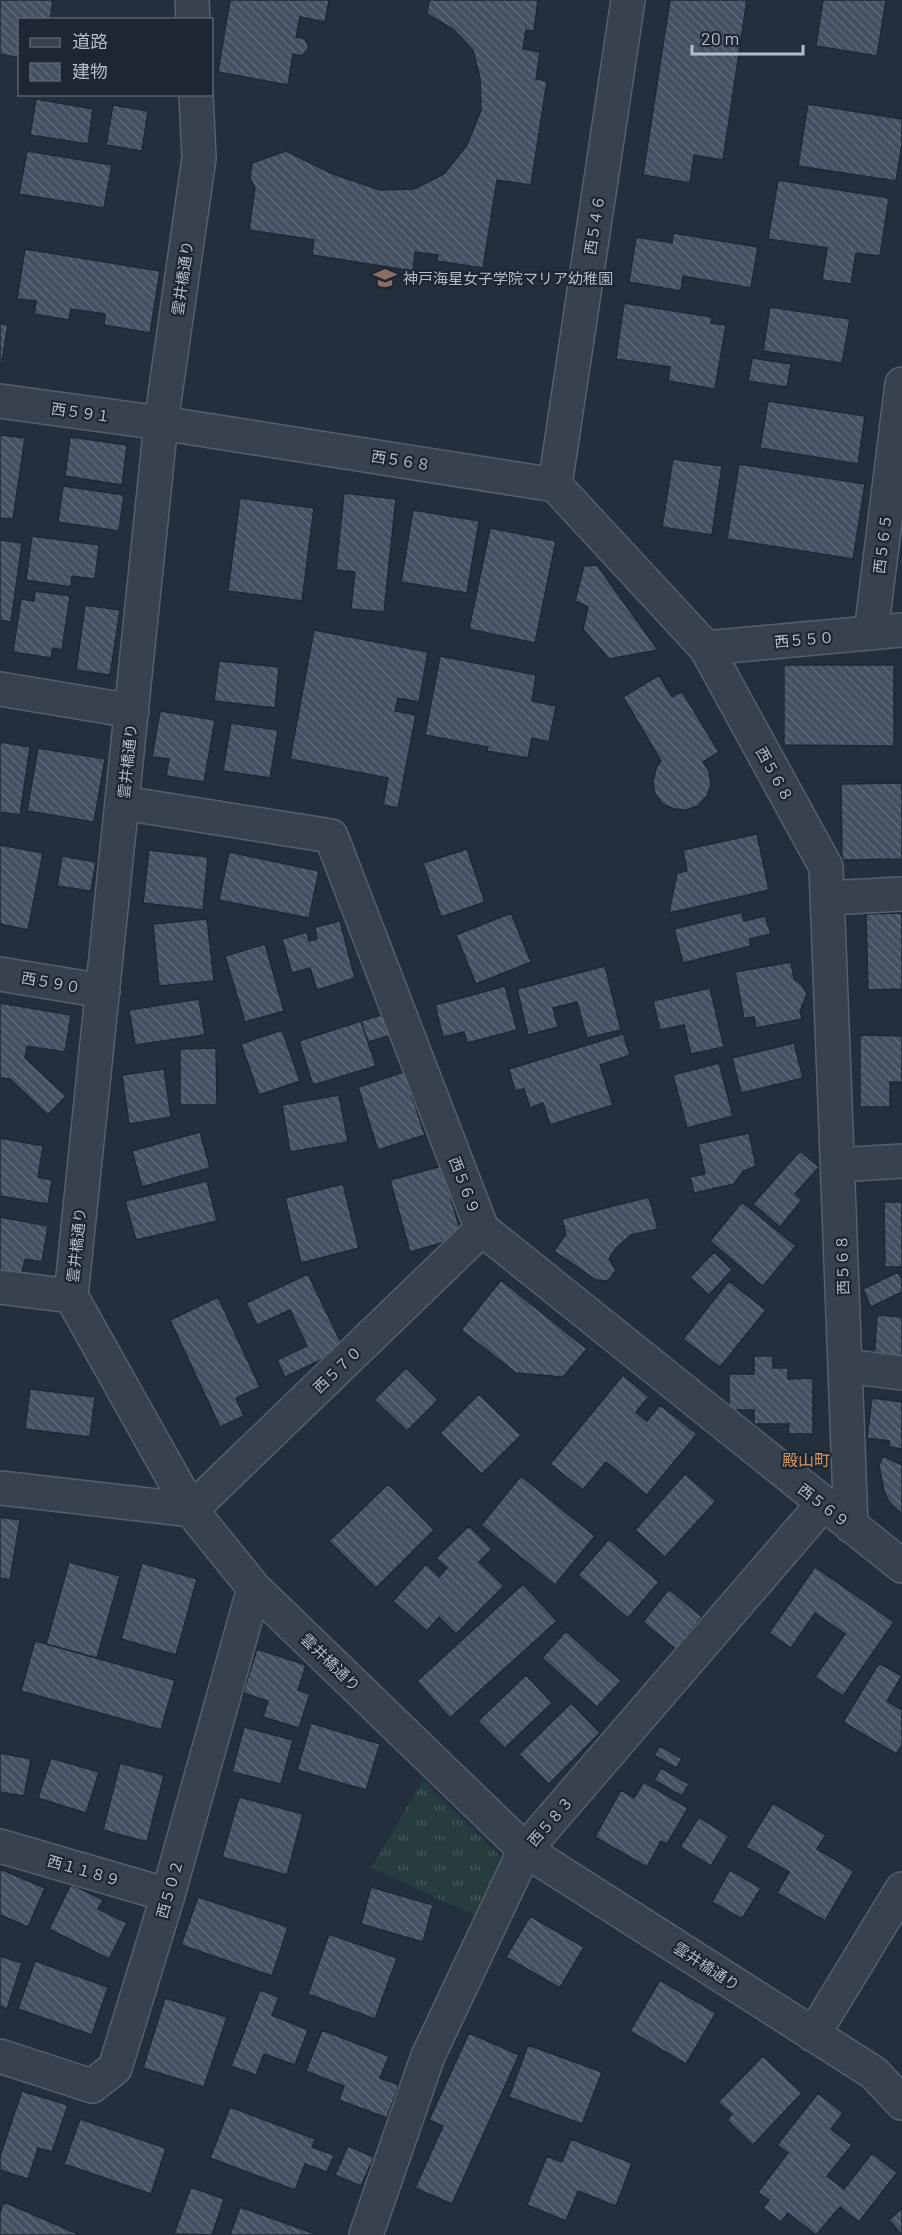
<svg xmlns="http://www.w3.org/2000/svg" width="902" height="2235" font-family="Barlow,'Noto Sans JP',sans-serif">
<defs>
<pattern id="grass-tufts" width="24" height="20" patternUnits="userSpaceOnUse" patternTransform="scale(1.5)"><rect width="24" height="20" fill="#263c3f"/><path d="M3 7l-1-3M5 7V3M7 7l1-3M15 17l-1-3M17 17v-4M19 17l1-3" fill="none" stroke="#435659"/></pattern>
<pattern id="building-back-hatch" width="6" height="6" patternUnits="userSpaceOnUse" patternTransform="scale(1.5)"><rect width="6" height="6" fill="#455162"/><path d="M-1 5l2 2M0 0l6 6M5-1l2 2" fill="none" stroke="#5d6877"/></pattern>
</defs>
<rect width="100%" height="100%" fill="#242f3e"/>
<path fill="url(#grass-tufts)" d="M423,1780l79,78 -27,57 -104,-47z"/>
<path fill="url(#building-back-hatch)" stroke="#1f2835" stroke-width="1.5" d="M0,0h53l-3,20h-30v38l-20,-4z
M230,0h99l-4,22 -25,-5 -4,20 9,2 4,9 -7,8 -9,-2 -5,31 -70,-13z
M429,0h109l-4,31 -8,-1 -3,19 17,3 -4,27 11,2 -16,104 -34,-5 -14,88 -46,-7 1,-6 -23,-3 -2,19 -101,-16 2,-15 -65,-10 6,-42 -5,-10 2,-15 34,-12 47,23 47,16 34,-1 30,-15 23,-29 14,-35 -1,-32 -7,-28 -20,-21 -26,-15z
M670,0h77l-24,160 -29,-5 -4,28 -47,-8z
M823,0h63l-9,56 -61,-10z
M36,99l57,10 -5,35 -58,-9z
M808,104l94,15v25l-6,37 -98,-15z
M113,105l35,6 -6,40 -36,-6z
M27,151l85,14 -8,43 -85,-14z
M778,180l111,18 -9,58 -24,-3 -5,31 -29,-4 5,-32 -59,-9z
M673,233l85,14 -7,41 -68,-12 -2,15 -52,-9 7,-45 36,6z
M25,249l135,22 -10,62 -46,-8 1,-11 -34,-5 -2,11 -35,-6 2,-13 -19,-2z
M624,303l88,14 -1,6 15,2 -11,64 -47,-8 2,-14 -54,-8z
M770,307l80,12 -8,44 -79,-12z
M0,324l8,1 -8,49z
M752,358l39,6 -4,23 -39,-6z
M768,401l97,15 -7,48 -98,-16z
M0,435l25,3 -12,81 -13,-1z
M70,437l57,8 -5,40 -57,-9z
M673,459l49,7 -10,69 -50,-8z
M739,464l126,20 -12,75 -126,-20z
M63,486l61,9 -5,36 -61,-9z
M344,493l52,6 -12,113 -33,-3 4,-37 -19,-2z
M240,498l74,10 -12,93 -74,-10z
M413,510l66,11 -12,72 -66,-11z
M490,528l66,13 -21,102 -66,-14z
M32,536l67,9 -4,34 -23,-3 -1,11 -45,-7z
M0,540l22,3 -11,79 -11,-2z
M597,565l61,85 -49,9 -26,-30 5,-22 -13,-6 9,-35z
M35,591l35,5 -8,54 -9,-2 -2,10 -38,-6 8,-53 13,2z
M85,605l35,5 -10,65 -34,-5z
M314,630l114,22 -9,50 -21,-4 -3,13 21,4 -18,93 -15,-3 5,-27 -98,-19z
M440,656l96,19 -4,26 24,5 -7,36 -17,-4 -4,20 -41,-7 1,-4 -63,-12z
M219,661l60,6 -4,41 -61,-7z
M784,665h110v81l-110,-1z
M659,675l13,22 10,-6 37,61 -16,10 6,9 2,14 -4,11 -10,10 -11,4 -12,-1 -11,-5 -8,-10 -2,-12 3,-14 5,-7 -38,-64z
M160,711l55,9 -11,62 -38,-6 3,-17 -17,-2z
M231,723l47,7 -8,48 -47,-7z
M0,742l30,5 -10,68 -20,-3z
M38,748l67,11 -11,63 -67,-11z
M902,783v76l-60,1 -1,-76z
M757,834l12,56 -100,23 8,-40 10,-2 -4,-21z
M0,845l43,8 -15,77 -28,-6z
M467,849l18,53 -44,15 -18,-54z
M149,850l59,7 -5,53 -60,-7z
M229,852l90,19 -10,47 -90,-18z
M62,856l34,6 -5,29 -34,-5z
M742,912l2,9 21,-5 6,18 -22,5 2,7 -68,17 -9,-34z
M511,913l20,49 -55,22 -20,-49z
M902,913v76l-34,1 -2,-76z
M207,919l7,62 -55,5 -6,-62z
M340,921l15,57 -38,12 -7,-22 -18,5 -10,-34 25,-7 2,9 8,-2 -2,-12z
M265,944l19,67 -39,11 -20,-66z
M791,962l3,17 8,6 5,9 -7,17 2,8 -46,9 -2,-11 -10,1 -9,-46z
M605,966l16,64 -34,8 -10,-36 -24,6 5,19 -30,8 -11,-46z
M505,986l12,44 -50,13 -3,-11 -21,5 -8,-32z
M710,988l14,59 -33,7 -7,-29 -24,5 -7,-29z
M199,999l6,36 -70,10 -6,-35z
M0,1003l71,12 -6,37 -38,-6 -2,12 41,38 -18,19 -38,-36 -10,-1z
M385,1014l7,21 -24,7 -7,-21z
M361,1021l15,45 -63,19 -14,-44z
M282,1030l18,51 -41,14 -18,-51z
M623,1034l7,21 -30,10 13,40 -63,20 -7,-22 -13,5 -6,-19 -9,2 -6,-22z
M860,1035l42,1v46h-12v25h-30z
M794,1043l9,35 -62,15 -9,-35z
M216,1048l1,57h-37v-56z
M719,1063l14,53 -46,12 -14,-53z
M164,1069l7,48 -42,7 -7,-49z
M404,1072l21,63 -47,15 -20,-63z
M339,1095l9,47 -58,10 -8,-47z
M200,1132l10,36 -68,19 -10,-36z
M749,1133l7,33 -13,5 -9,13 -40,9 -4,-16 15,-3 -7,-30z
M0,1138l43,8 -5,31 14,3 -4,24 -48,-8z
M800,1151l19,16 -24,27 7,6 -22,27 -27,-23z
M442,1166l20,71 -52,15 -20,-72z
M207,1181l10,40 -81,19 -11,-39z
M343,1184l16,64 -58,15 -16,-65z
M649,1197l9,32 -27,6 -15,13 -7,11 7,11 -8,11 -12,-1 -42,-29 12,-17 -4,-15z
M742,1202l54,44 -33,40 -53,-45z
M884,1202h18v65h-17z
M0,1217l48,9 -6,36 -17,-3 -4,19 -21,-4z
M714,1252l18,18 -23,25 -19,-18z
M898,1272l4,8v12l-31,15 -8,-18z
M308,1274l36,75 -59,28 -8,-17 30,-14 -17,-36 -33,15 -11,-22z
M501,1280l86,69 -24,28 -47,-4 -55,-43z
M729,1281l37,29 -46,57 -37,-28z
M218,1297l42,90 -24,11 8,18 -24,11 -50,-107z
M877,1315l25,2v44l-28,-2z
M754,1356h19v12h15v11l25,-1v56h-25l1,-10h-35v-14h-25v-36h25z
M406,1368l32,32 -31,31 -33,-31z
M623,1375l26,22 -13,15 11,9 13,-16 37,29 -50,61 -41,-33 -23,28 -33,-26z
M30,1389l65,8 -5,40 -65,-8z
M479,1394l42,41 -39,39 -42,-41z
M872,1398l30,4v47l-13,-2v-6l-22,-3z
M883,1456l19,9v49l-13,-12 -5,-11 -5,-26z
M685,1474l31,27 -51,56 -30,-27z
M521,1476l74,60 -40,49 -74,-60z
M388,1484l46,46 -58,58 -47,-47z
M0,1517l20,3 -10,60 -10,-2z
M469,1526l23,23 -13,13 25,24 -48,48 -17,-17 -12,14 -34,-30 33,-37 13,13 8,-9 -11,-10z
M609,1539l50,43 -31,36 -50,-43z
M69,1562l51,14 -23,82 -51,-14z
M142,1563l55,16 -21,76 -55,-16z
M815,1567l79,55 -51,74 -28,-19 30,-43 -30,-21 -24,35 -22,-15z
M523,1584l34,37 -107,97 -33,-37z
M669,1589l33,28 -26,32 -33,-27z
M566,1631l55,50 -24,26 -55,-49z
M35,1641l140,39 -14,50 -140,-39z
M257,1649l49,16 -8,25 12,4 -11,34 -36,-11 5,-16 -25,-8z
M879,1663l23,13 -15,25 15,9v35l-6,9 -53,-32z
M526,1675l26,28 -47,45 -27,-27z
M571,1703l29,30 -51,51 -30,-30z
M311,1723l69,21 -14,46 -69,-20z
M244,1727l49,13 -12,44 -49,-12z
M660,1746l22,13 -6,9 -22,-13z
M0,1753l31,6 -7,37 -24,-4z
M51,1758l48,14 -13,41 -48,-15z
M120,1763l44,12 -17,67 -44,-12z
M661,1768l28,16 -7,12 -28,-16z
M644,1782l44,26 -21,36 -6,-3 -14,26 -52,-30 26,-47 13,8z
M239,1797l64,17 -16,61 -65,-18z
M773,1803l53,32 -9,14 37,22 -29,50 -48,-28 12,-21 -43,-25z
M699,1817l30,19 -18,30 -31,-19z
M0,1869l45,19 -17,39 -28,-12z
M730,1870l31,18 -19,31 -30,-17z
M71,1884l32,16 -5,9 29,14 -18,36 -60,-30z
M371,1887l62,18 -10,37 -62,-18z
M198,1897l90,30 -16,49 -91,-31z
M530,1916l54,31 -24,41 -54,-31z
M329,1934l68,24 -22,61 -67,-25z
M0,1956l22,7 -15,46 -7,-3z
M35,1961l73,26 -16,48 -74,-26z
M660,1980l56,33 -30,51 -56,-33z
M260,1990l19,7 -7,18 36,15 -13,35 -31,-11 -8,21 -25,-9z
M165,1998l62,19 -23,70 -61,-19z
M322,2030l67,26 -9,22 19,7 -12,33 -48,-18 5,-14 -38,-15z
M469,2033l50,22 -67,149 -37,-16 28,-62 -14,-6z
M528,2045l74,27 -20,52 -73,-27z
M763,2056l39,37 -49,52 -26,-25 5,-6 -14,-12z
M22,2091l46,14 -16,47 -14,-4 -10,31 -28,-9v-14z
M818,2093l25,20 -12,16 21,16 -25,31 17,13 28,-36 25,20 -38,49 -19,-15 -24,28 -28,-22 -7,9 -18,-14 6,-8 -11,-8 30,-39 -11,-8z
M230,2107l85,32 -3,8 22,8 -7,17 -22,-8 -10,26 -85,-32z
M80,2119l86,29 -15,46 -87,-30z
M571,2139l61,24 -16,43 -38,-15 -12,30 -39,-16 20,-49 15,6z
M348,2146l26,11 -13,29 -26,-11z
M191,2187l33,12 -12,36 -38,-1z
M4,2202l76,33h-80v-23z
M240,2207l78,28h-88z
M902,2208v27l-13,-15z"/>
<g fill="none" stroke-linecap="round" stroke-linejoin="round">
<g stroke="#565f6c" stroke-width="36">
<path id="minor" d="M192,0l1,20
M196,94l3,64 -38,265 -90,873 120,214 63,78 271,262 349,223 28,30
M0,401l161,22 394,62 151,163 120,219 25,659
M555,485l73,-485
M871,633l31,-249
M706,648l196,-18
M0,689l132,22
M123,803l208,33 151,393 420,337
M828,898l74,-4
M0,974l103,17
M838,1165l64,-4
M0,1287l71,9
M845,1366l57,7
M0,1488l191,22 291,-281
M0,1846l168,49
M813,2035l89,-146
M0,2056l92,30 23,-18 53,-173 86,-307
M366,2235l62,-179 97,-206 298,-346"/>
</g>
<use href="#minor" stroke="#38414e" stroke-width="33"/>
</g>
<defs>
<g id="school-bare" transform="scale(1.8)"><path d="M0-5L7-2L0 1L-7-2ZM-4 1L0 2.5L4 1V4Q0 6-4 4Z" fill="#8d6e63" stroke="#1d2633" stroke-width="2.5" paint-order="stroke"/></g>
</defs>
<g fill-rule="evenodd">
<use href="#school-bare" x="385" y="278"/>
</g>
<g text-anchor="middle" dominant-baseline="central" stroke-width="4.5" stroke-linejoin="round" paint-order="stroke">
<g font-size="15" fill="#b4bcc9" stroke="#1d2633">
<text transform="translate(594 225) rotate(-81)">西５４６</text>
<text transform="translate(182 278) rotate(-82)">雲井橋通り</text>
<text transform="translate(81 412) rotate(8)">西５９１</text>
<text transform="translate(401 460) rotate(9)">西５６８</text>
<text transform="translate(882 544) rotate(-83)">西５６５</text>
<text transform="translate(804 639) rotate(-5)">西５５０</text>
<text transform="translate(127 761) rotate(-84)">雲井橋通り</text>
<text transform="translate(775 774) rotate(61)">西５６８</text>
<text transform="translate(51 982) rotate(10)">西５９０</text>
<text transform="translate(465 1185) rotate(69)">西５６９</text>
<text transform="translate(76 1245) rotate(-84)">雲井橋通り</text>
<text transform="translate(842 1265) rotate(-92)">西５６８</text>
<text transform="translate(337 1369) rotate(-44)">西５７０</text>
<text transform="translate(824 1505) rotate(38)">西５６９</text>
<text transform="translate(331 1662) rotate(44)">雲井橋通り</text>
<text transform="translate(550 1821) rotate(-49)">西５８３</text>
<text transform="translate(84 1870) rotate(16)">西１１８９</text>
<text transform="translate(169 1889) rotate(-74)">西５０２</text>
<text transform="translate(707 1966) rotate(33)">雲井橋通り</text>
</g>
<g font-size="15" fill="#b4bcc9" stroke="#1d2633" text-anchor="start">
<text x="403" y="278">神戸海星女子学院マリア幼稚園</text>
</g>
<g font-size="16" fill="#d59563" stroke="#1d2633">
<text x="806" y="1459">殿山町</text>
</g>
</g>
<rect x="18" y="18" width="195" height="78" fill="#1d2633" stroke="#59626f" stroke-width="1.5"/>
<rect x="30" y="38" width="30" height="9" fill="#38414e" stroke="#59626f" stroke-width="1.5"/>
<text x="72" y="48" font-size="18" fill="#b4bcc9">道路</text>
<rect x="30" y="63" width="30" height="18" fill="url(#building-back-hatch)" stroke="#59626f" stroke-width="1.5"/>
<text x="72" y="78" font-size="18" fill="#b4bcc9">建物</text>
<path d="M692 45v9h111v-9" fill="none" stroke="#b4bcc9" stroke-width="3"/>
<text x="701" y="45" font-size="18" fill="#b4bcc9" stroke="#1d2633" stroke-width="4.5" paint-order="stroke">20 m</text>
</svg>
